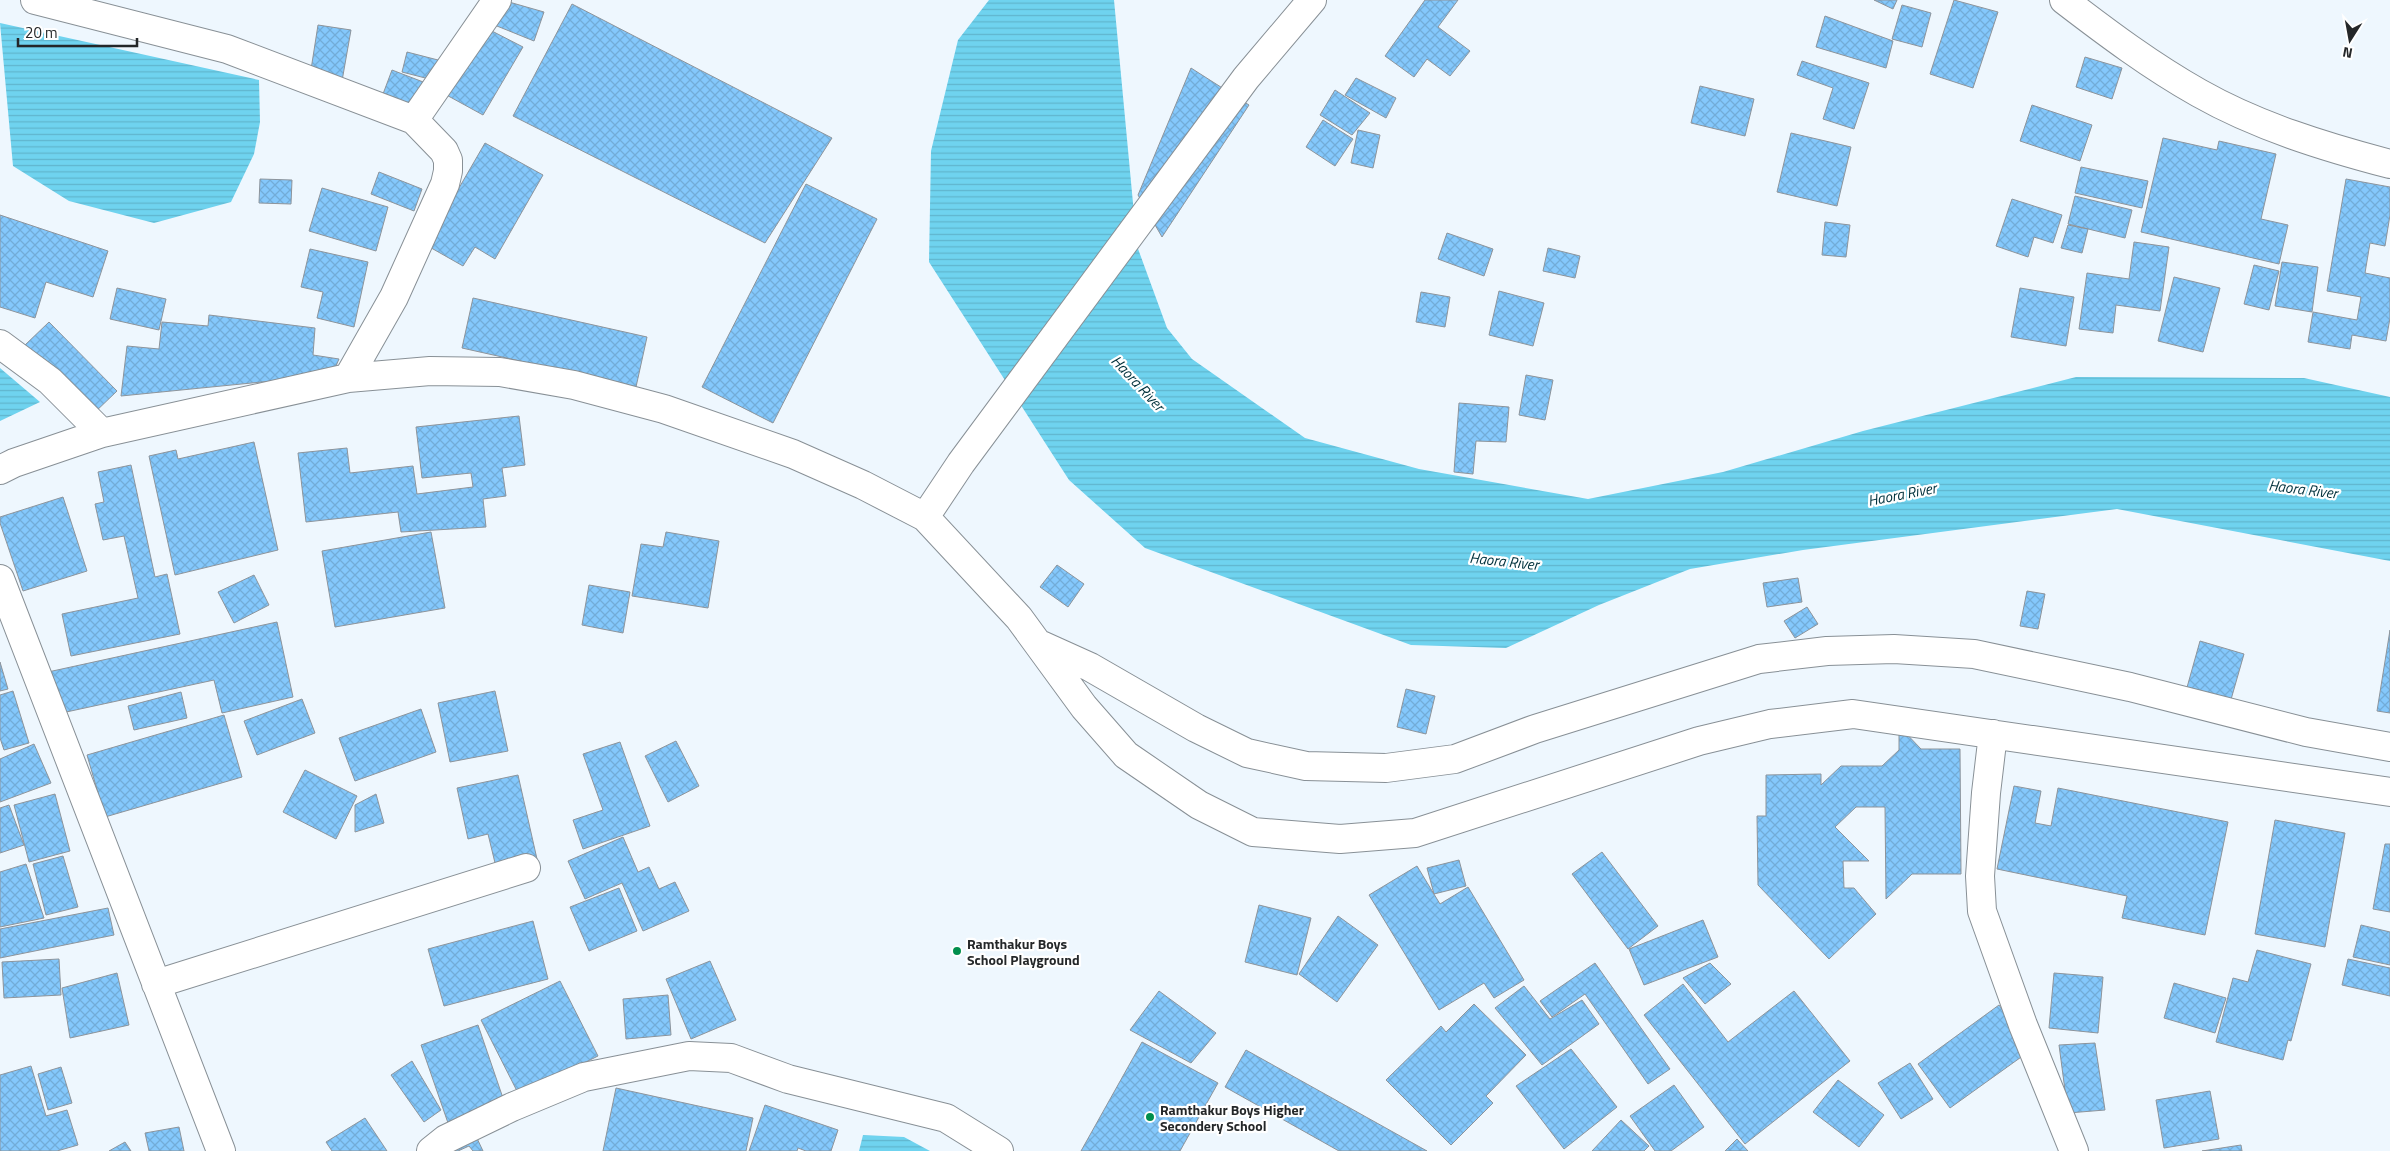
<svg xmlns="http://www.w3.org/2000/svg" width="2390" height="1151" font-family="'Titillium Web',sans-serif">
<defs>
<pattern id="water-rules" width="6" height="5" patternUnits="userSpaceOnUse" patternTransform="scale(1.25)"><rect width="6" height="5" fill="#6fd3ef"/><path d="M0 2.5h6" fill="none" stroke="#60b5cd"/></pattern>
<pattern id="building-cross-hatch" width="8" height="8" patternUnits="userSpaceOnUse" patternTransform="scale(1.25)"><rect width="8" height="8" fill="#84c8fc"/><path d="M0 0l8 8M0 8l8-8" fill="none" stroke="#72acd8"/></pattern>
</defs>
<rect width="100%" height="100%" fill="#eef7fe"/>
<path fill="url(#water-rules)" d="M989,0h125l23,246 30,82 25,31 113,79 114,31 169,30 135,-27 140,-41 213,-54 228,1 86,19v164l-273,-52 -314,41 -113,19 -91,36 -93,43 -95,-3 -266,-97 -76,-68 -140,-218 2,-111 27,-111z
M0,23l259,57 1,42 -6,32 -23,48 -77,21 -85,-22 -56,-35z
M0,368l40,34 -40,19z
M863,1135l41,2 26,14h-71z"/>
<path fill="url(#building-cross-hatch)" stroke="#8d949b" d="M502,0l42,12 -10,29 -47,-19z
M1425,0h33l-20,27 32,24 -20,25 -23,-17 -13,18 -29,-21z
M1874,0h23l-4,9z
M1954,0l44,12 -25,76 -43,-14z
M572,4l260,134 -67,105 -252,-127z
M1902,5l29,8 -9,34 -30,-8z
M1825,16l68,25 -7,27 -70,-21z
M318,25l33,5 -9,51 -32,-5z
M488,29l35,18 -40,68 -42,-23z
M407,52l31,8 -5,20 -31,-8z
M2085,57l37,11 -10,31 -36,-12z
M1802,61l67,22 -15,46 -31,-10 10,-31 -36,-13z
M1191,68l58,37 -87,132 -24,-42z
M392,70l39,15 -17,28 -34,-11z
M1356,78l40,20 -10,20 -41,-23z
M1700,86l54,13 -9,37 -54,-13z
M1335,90l35,23 -18,22 -32,-20z
M2032,105l60,20 -12,36 -60,-20z
M1323,120l30,19 -18,27 -29,-19z
M1358,130l22,5 -7,33 -22,-5z
M1791,133l60,14 -14,59 -60,-14z
M2163,138l54,12 2,-9 57,13 -15,65 27,6 -9,39 -138,-32z
M485,143l58,32 -48,84 -20,-12 -12,19 -37,-21z
M2081,167l67,14 -6,27 -67,-15z
M379,172l43,17 -8,22 -43,-17z
M260,179l32,1 -1,24 -32,-1z
M2346,179l44,8v28l-5,31 -15,-3 -5,30 25,5v40l-4,23 -34,-6 -2,14 -42,-7 5,-30 44,8 4,-23 -34,-6z
M806,184l71,35 -104,204 -71,-36z
M322,188l66,19 -12,44 -67,-20z
M2075,196l57,14 -7,28 -57,-14z
M2012,199l50,16 -9,28 -19,-6 -6,20 -32,-11z
M0,215l108,36 -15,46 -47,-15 -11,36 -35,-11z
M1825,222l25,3 -4,32 -24,-2z
M2068,225l20,4 -6,24 -21,-5z
M1447,233l46,16 -9,27 -46,-17z
M2134,242l35,5 -9,64 -44,-6 -3,28 -34,-4 8,-56 42,6z
M1548,248l32,8 -5,22 -32,-7z
M310,249l58,13 -14,65 -37,-9 6,-26 -22,-5z
M2282,262l36,5 -6,45 -37,-6z
M2254,265l25,6 -10,39 -25,-6z
M2174,277l46,11 -17,64 -45,-11z
M117,288l49,11 -7,31 -49,-11z
M2020,288l54,9 -8,49 -55,-9z
M1499,291l45,12 -11,43 -44,-11z
M1421,292l29,5 -5,30 -29,-5z
M473,298l174,39 -11,50 -174,-39z
M209,315l106,13 -2,27 26,4 -7,16 -211,21 6,-50 32,3 3,-27 46,4z
M49,322l68,69 -25,24 -68,-69z
M1526,375l27,5 -8,40 -26,-5z
M1459,403l50,4 -3,35 -30,-1 -3,33 -19,-2z
M519,416l6,49 -23,3 4,28 -23,3 3,28 -85,5 -3,-20 -92,10 -8,-69 49,-5 3,25 63,-7 4,28 56,-7 -2,-14 -49,5 -6,-51z
M254,442l24,108 -103,25 -26,-119 27,-6 2,9z
M131,465l24,112 12,-3 13,60 -109,22 -9,-42 76,-16 -14,-62 -21,4 -8,-36 9,-2 -6,-30z
M63,497l24,74 -64,20 -23,-68v-6z
M431,532l14,76 -110,19 -13,-76z
M666,532l53,9 -11,67 -76,-12 9,-52 22,3z
M1057,565l27,19 -16,23 -28,-20z
M254,575l15,30 -35,18 -16,-31z
M1798,578l4,24 -35,5 -4,-24z
M589,585l41,7 -7,41 -41,-8z
M2027,591l18,3 -7,35 -18,-3z
M1807,607l11,17 -23,14 -11,-17z
M277,622l16,75 -71,16 -8,-33 -157,34 -9,-42z
M2390,630v83l-13,-2z
M2200,641l44,13 -14,49 -44,-12z
M0,662l8,27 -8,2z
M1406,689l29,7 -9,38 -29,-7z
M13,691l16,52 -25,7 -4,-12v-43z
M495,691l13,60 -58,11 -12,-59z
M181,692l6,26 -53,12 -6,-24z
M302,699l13,34 -58,22 -13,-34z
M421,709l15,43 -81,29 -16,-43z
M224,715l18,62 -137,40 -18,-62z
M1899,726l22,23h39l1,125h-49l-26,25 -1,-92h-29l-21,20 34,34h-26l1,27h10l22,26 -47,45 -71,-74 -1,-69h9v-41l55,-1v11l20,-19h41l17,-16z
M676,741l23,45 -31,16 -23,-46z
M620,742l30,84 -67,23 -10,-29 30,-10 -20,-56z
M34,744l17,39 -51,19v-43z
M305,770l52,26 -21,43 -53,-27z
M518,775l19,84 -41,8 -8,-33 -20,5 -11,-51z
M2014,786l27,5 -6,32 16,3 7,-38 170,34 -23,113 -83,-17 5,-22 -130,-27z
M55,794l15,57 -41,11 -15,-57z
M376,794l8,29 -29,9v-27z
M9,805l15,40 -24,8v-45z
M2275,820l70,13 -20,114 -70,-13z
M623,837l15,35 11,-5 10,22 16,-7 14,29 -46,20 -21,-48 -37,16 -17,-38z
M2385,844h5v68l-17,-3z
M1602,852l56,74 -30,23 -56,-75z
M63,856l15,51 -32,8 -13,-51z
M1459,860l7,26 -32,8 -7,-26z
M26,864l18,54 -44,9v-55z
M1417,866l23,38 28,-17 56,93 -30,18 -10,-15 -45,27 -70,-115z
M619,888l18,43 -48,20 -19,-44z
M1259,905l52,13 -14,57 -52,-13z
M108,908l6,27 -114,23v-29z
M1338,916l40,29 -41,57 -38,-28z
M1703,920l15,37 -74,28 -15,-36z
M533,921l15,58 -104,27 -16,-57z
M2361,925l29,7v33l-37,-8z
M2257,950l54,14 -20,77 -3,-1 -5,20 -67,-18 17,-64 15,4z
M59,959l2,36 -57,3 -2,-36z
M2348,959l42,9v28l-48,-11z
M710,961l26,59 -45,19 -25,-60z
M1595,963l75,106 -22,15 -63,-90 -33,23 -12,-16z
M1710,963l21,21 -26,20 -22,-26z
M117,973l12,52 -59,13 -8,-50z
M2054,973l49,4 -5,56 -49,-5z
M560,981l38,75 -79,39 -38,-75z
M2174,983l52,15 -11,35 -51,-15z
M1683,984l45,58 66,-51 56,70 -105,83 -101,-129z
M1524,986l26,33 32,-19 17,24 -57,41 -47,-57z
M1159,991l57,42 -25,30 -61,-33z
M668,995l3,40 -45,4 -3,-40z
M1474,1004l52,51 -40,41 7,7 -42,42 -65,-65 55,-54 5,6z
M1999,1005l32,45 -81,58 -32,-44z
M478,1025l27,79 -57,19 -27,-78z
M1142,1042l76,41 -38,68h-99z
M2095,1043l10,67 -37,3 -9,-68z
M1571,1049l46,58 -53,42 -48,-63z
M1246,1050l181,101h-88l-114,-64z
M412,1061l29,49 -17,12 -33,-47z
M1910,1063l23,36 -32,20 -23,-36z
M31,1066l15,50 21,-6 11,35 -21,6h-57v-76z
M61,1067l11,36 -24,7 -10,-36z
M1838,1080l46,35 -25,32 -46,-35z
M1674,1085l30,42 -33,24h-16l-25,-35z
M616,1088l137,30 -7,33h-143z
M2210,1091l9,48 -55,9 -8,-48z
M765,1105l73,25 -7,21h-25l-8,-3 -1,3h-48z
M365,1118l22,33h-55l-6,-9z
M1621,1120l28,26 -5,5h-52z
M179,1127l5,24h-35l-4,-18z
M474,1132l9,19h-10l-4,-5 -11,5h-13z
M1737,1139l11,12h-23z
M125,1142l6,9h-22z
M2241,1145l1,6h-40z"/>
<g fill="none" stroke-linecap="round" stroke-linejoin="round">
<g stroke="#889096" stroke-width="30">
<path id="minor" d="M35,0l192,49 187,71 30,31 4,9v11l-3,13 -51,113 -46,81
M2064,0c43,33 87,66 135,93 58,33 126,54 191,71
M414,120l83,-120
M0,344l50,37 52,52
M0,470l14,-7 88,-30 246,-55 82,-7 70,1 74,13 90,24 129,45 70,31 62,32 94,101 65,89 42,48 73,50 54,27 87,7 75,-6 284,-92 71,-17 83,-10 537,78
M925,517l36,-54 285,-385 66,-78
M0,579l221,572
M1039,644l51,23 106,61 51,25 59,13 80,2 69,-9 80,-30 224,-70 68,-8 67,-2 80,5 156,33 176,45 84,15
M1993,734l-7,59 -6,83 2,35 41,114 51,126
M156,984l370,-116
M431,1151l15,-12 66,-32 72,-30 105,-21 42,2 57,21 158,39 53,33"/>
</g>
<use href="#minor" stroke="#fff" stroke-width="28"/>
</g>
<g fill="#018e4d" stroke="#fff" stroke-width="2">
<circle cx="957" cy="951" r="5"/>
<circle cx="1150" cy="1117" r="5"/>
</g>
<g text-anchor="middle" dominant-baseline="central" stroke-width="4.5" stroke-linejoin="round" paint-order="stroke">
<g font-size="14" font-weight="bold" fill="#242729" stroke="#fff" text-anchor="start">
<text x="967" y="943">Ramthakur Boys<tspan x="967" dy="16">School Playground</tspan></text>
<text x="1160" y="1109">Ramthakur Boys Higher<tspan x="1160" dy="16">Secondery School</tspan></text>
</g>
<g font-size="15" font-style="italic" fill="#00313c" stroke="#fff">
<text transform="translate(1138 383) rotate(47)">Haora River</text>
<text transform="translate(2303 489) rotate(7)">Haora River</text>
<text transform="translate(1902 494) rotate(-11)">Haora River</text>
<text transform="translate(1504 561) rotate(6)">Haora River</text>
</g>
</g>
<g transform="translate(2350 40) rotate(191)" stroke="#ffffff" stroke-width="4" paint-order="stroke">
<path d="M0-4L9 19L0 12L-9 19Z" fill="#242729"/>
<text y="-8" font-size="14" font-weight="bold" text-anchor="middle" fill="#242729">N</text>
</g>
<path d="M18 38v8h119v-8" fill="none" stroke="#242729" stroke-width="2.5"/>
<text x="25" y="38" font-size="15" fill="#242729" stroke="#ffffff" stroke-width="4" paint-order="stroke">20 m</text>
</svg>
